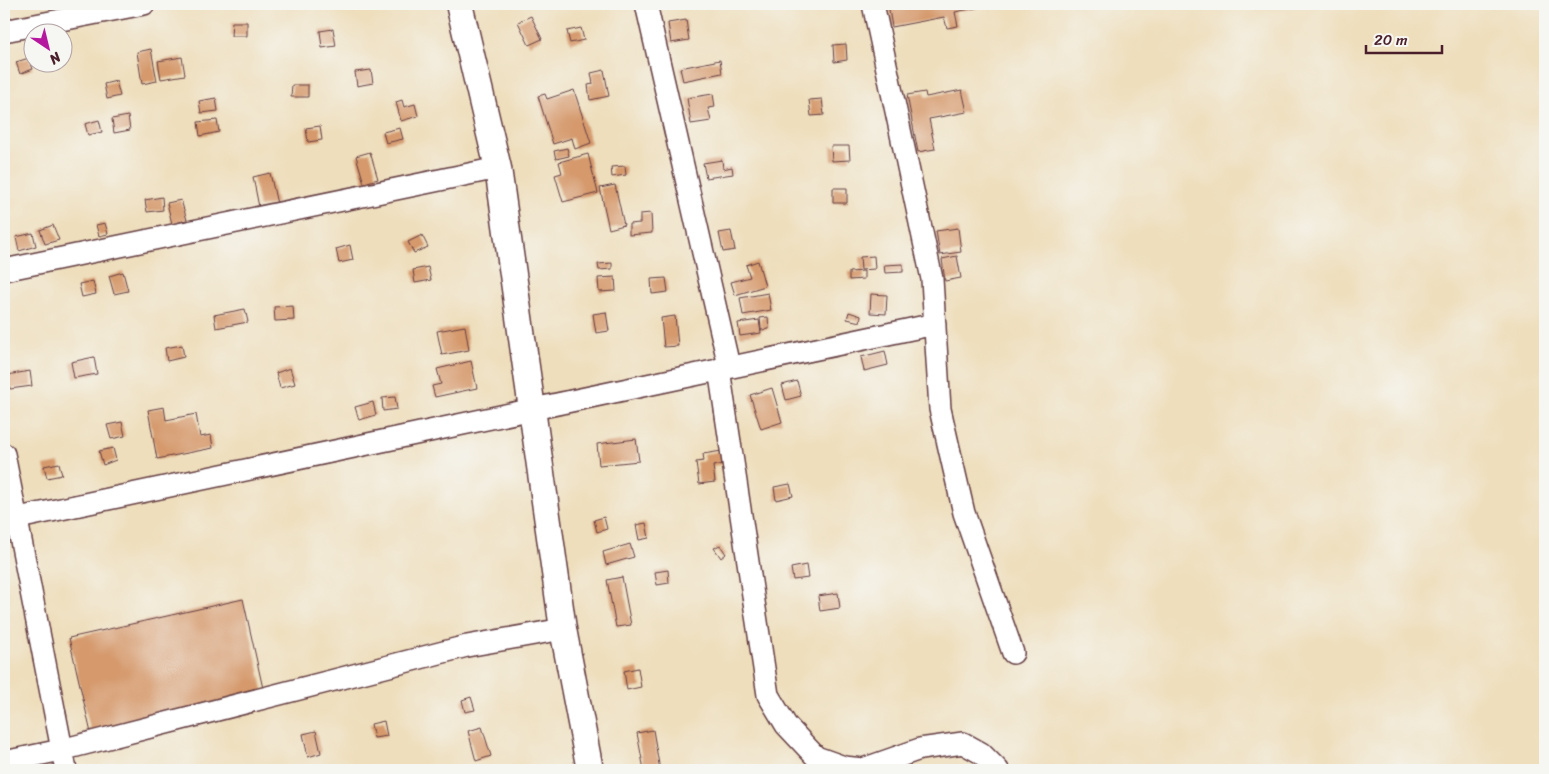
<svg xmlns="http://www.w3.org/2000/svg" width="1549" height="774" font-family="Sriracha,sans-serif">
<rect width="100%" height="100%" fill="#f6f6f2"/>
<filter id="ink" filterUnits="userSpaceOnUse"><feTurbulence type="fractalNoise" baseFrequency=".02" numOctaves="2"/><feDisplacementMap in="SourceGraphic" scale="10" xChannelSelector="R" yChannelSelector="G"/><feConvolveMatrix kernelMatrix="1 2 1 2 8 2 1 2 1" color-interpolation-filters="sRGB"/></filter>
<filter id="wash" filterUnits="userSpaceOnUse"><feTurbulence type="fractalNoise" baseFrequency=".0096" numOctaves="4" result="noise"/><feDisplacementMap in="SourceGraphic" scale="20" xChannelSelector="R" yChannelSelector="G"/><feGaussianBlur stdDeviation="1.12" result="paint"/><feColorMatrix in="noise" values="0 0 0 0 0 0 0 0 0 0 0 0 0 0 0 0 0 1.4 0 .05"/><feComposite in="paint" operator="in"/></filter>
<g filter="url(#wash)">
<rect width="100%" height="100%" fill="#eedebc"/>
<g id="blocks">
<path fill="#d5996c" d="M888,4h98v2l-31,6 3,14 -11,2 -3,-11 -52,10z
M531,16l11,23 -13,6 -11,-23z
M686,20l3,20 -18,3 -3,-20z
M232,22h15v14h-16z
M581,28l3,12 -14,3 -3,-12z
M333,29l3,17 -14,2 -2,-17z
M846,44l1,16 -13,2 -1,-17z
M151,49l6,32 -15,3 -5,-32z
M182,57l3,18 -24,4 -3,-18z
M29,58l4,11 -13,5 -4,-12z
M720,60l2,13 -39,8 -3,-13z
M371,70l2,13 -16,3 -2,-14z
M604,70l5,26 -19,4 -2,-15 5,-1 -2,-11z
M116,81l4,15 -13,3 -3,-15z
M292,85h16v12h-17z
M574,90l17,53 -16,6 -3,-11 -19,6 -15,-48 7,-2 2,5z
M962,90l5,22 -38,7 6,30 -17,3 -11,-57 18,-3 1,5z
M713,94l2,13 -7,1 3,13 -20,3 -4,-26z
M216,98l2,13 -17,2 -2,-12z
M822,99l2,16 -13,1 -2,-16z
M402,100l2,7 11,-3 3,12 -17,5 -5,-19z
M128,116l2,14 -16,3 -2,-14z
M99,120l3,12 -14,3 -3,-11z
M217,120l2,12 -19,4 -2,-14z
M320,126l2,14 -14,2 -2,-14z
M400,128l3,11 -17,4 -3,-11z
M831,146h18l1,14 -18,1z
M567,148l2,8 -13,3 -2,-8z
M370,152l8,27 -14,4 -8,-27z
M588,154l10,39 -35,9 -8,-27 7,-2 -3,-11z
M722,160l1,9 9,-2 1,7 -27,4 -3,-15z
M625,166l1,9 -14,2 -1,-10z
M270,173l7,31 -18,3 -6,-30z
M615,185l9,40 -15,4 -9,-41z
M833,188h14v15h-14z
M162,197l1,13 -16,2 -2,-12z
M181,200l6,20 -15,4 -5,-21z
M651,213l1,20 -23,2v-11l11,-1v-9z
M105,223l3,11 -9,2 -3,-11z
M53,225l6,15 -14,4 -5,-14z
M958,228l3,24 -21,3 -4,-24z
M731,231l4,19 -12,2 -4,-19z
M33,233l3,13 -17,5 -3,-14z
M422,235l6,12 -14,6 -6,-11z
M350,245l3,15 -14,3 -3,-14z
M874,256l1,13 -14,1 -1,-13z
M957,256l4,22 -16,3 -3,-22z
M758,261l7,25 -30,9 -4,-13 19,-5 -4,-12z
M612,263v6l-13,1 -1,-6z
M903,264v8l-18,1 -1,-8z
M428,267l3,13 -16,3 -2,-13z
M864,271v8l-15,1v-8z
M123,272l5,19 -14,3 -5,-18z
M615,277l1,14 -17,1 -1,-14z
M666,278l2,14 -16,2 -1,-15z
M93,281l3,13 -14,3 -3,-13z
M768,293l3,17 -28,5 -3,-17z
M871,294l16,1 -1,19 -16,-1z
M293,306l1,14 -19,1 -1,-14z
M245,309l3,13 -32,6 -2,-13z
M606,312l3,19 -13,2 -3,-19z
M849,312l12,4 -1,6 -13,-3z
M675,316l3,30 -14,1 -3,-29z
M768,317l1,12 -8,1 -1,-12z
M759,320l2,13 -21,3 -2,-13z
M465,326l4,24 -27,5 -5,-24z
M182,345l2,12 -17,4 -2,-13z
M885,351l3,14 -24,6 -3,-14z
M94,357l3,17 -23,4 -3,-16z
M471,361l6,27 -42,9 -3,-11 9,-2 -4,-15z
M290,368l5,16 -15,4 -4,-15z
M30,371l2,15 -22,3 -3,-14z
M797,381l4,15 -15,4 -4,-15z
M772,388l10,34 -21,7 -11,-34z
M395,397l2,12 -14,2 -1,-13z
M373,402l3,13 -17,5 -4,-13z
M164,407l2,13 30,-6 4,23 11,-2 2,13 -56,11 -9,-49z
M122,422l3,14 -14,3 -4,-14z
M636,439l3,22 -40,4 -2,-21z
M113,448l3,12 -13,5 -4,-14z
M722,451l2,13 -11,2 2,16 -16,2 -3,-22 8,-1 -1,-7z
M59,463l3,12 -15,3 -3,-12z
M790,484l3,12 -17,4 -2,-13z
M604,517l3,12 -10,3 -3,-12z
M646,523l3,15 -10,2 -3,-15z
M630,544l4,13 -28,8 -3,-13z
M720,545l6,9 -5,4 -7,-10z
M806,565l2,13 -15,2 -2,-12z
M668,570l1,13 -12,2 -2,-13z
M622,577l9,48 -15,2 -9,-47z
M838,593l2,15 -20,3 -2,-15z
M243,599l21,94 -173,40 -22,-95z
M638,668l3,19 -14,3 -3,-19z
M471,697l4,13 -10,2 -3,-12z
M384,721l3,15 -13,2 -3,-14z
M482,727l9,29 -15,5 -8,-30z
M653,730l7,40h-16l-7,-37z
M316,731l5,22 -13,4 -5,-23z"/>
</g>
</g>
<g filter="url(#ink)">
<use href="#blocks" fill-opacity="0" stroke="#633c41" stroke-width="1"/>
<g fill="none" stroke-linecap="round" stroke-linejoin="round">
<g stroke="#633c41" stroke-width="24">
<path id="minor" d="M646,4l83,362
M873,4l59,275 8,130 24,104 49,140
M4,31l140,-27
M4,270l494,-102
M719,369l49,326 18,30 30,32 28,10 19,2 57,-20 43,-6 18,10 17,17
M4,454l62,316
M4,521l931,-197
M4,762l57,-12 406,-104 96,-17"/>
</g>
<g stroke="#633c41" stroke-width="29">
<path id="tertiary" d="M459,4l39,164 65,461 27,141"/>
</g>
<use href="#minor" stroke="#fff" stroke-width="21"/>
<use href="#tertiary" stroke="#fff" stroke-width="26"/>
</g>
</g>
<rect width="1549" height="774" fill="none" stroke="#f6f6f2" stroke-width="20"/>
<g transform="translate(48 48) rotate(145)"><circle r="24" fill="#f6f6f2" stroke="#b1a0a2"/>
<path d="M0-4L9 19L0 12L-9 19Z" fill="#b5179e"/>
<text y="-8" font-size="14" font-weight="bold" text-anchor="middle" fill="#4a1f2b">N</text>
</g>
<path d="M1366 45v8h76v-8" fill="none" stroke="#4a1f2b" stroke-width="2.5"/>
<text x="1374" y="45" font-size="15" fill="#4a1f2b" stroke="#f6f6f2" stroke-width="4" paint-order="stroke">20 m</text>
</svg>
